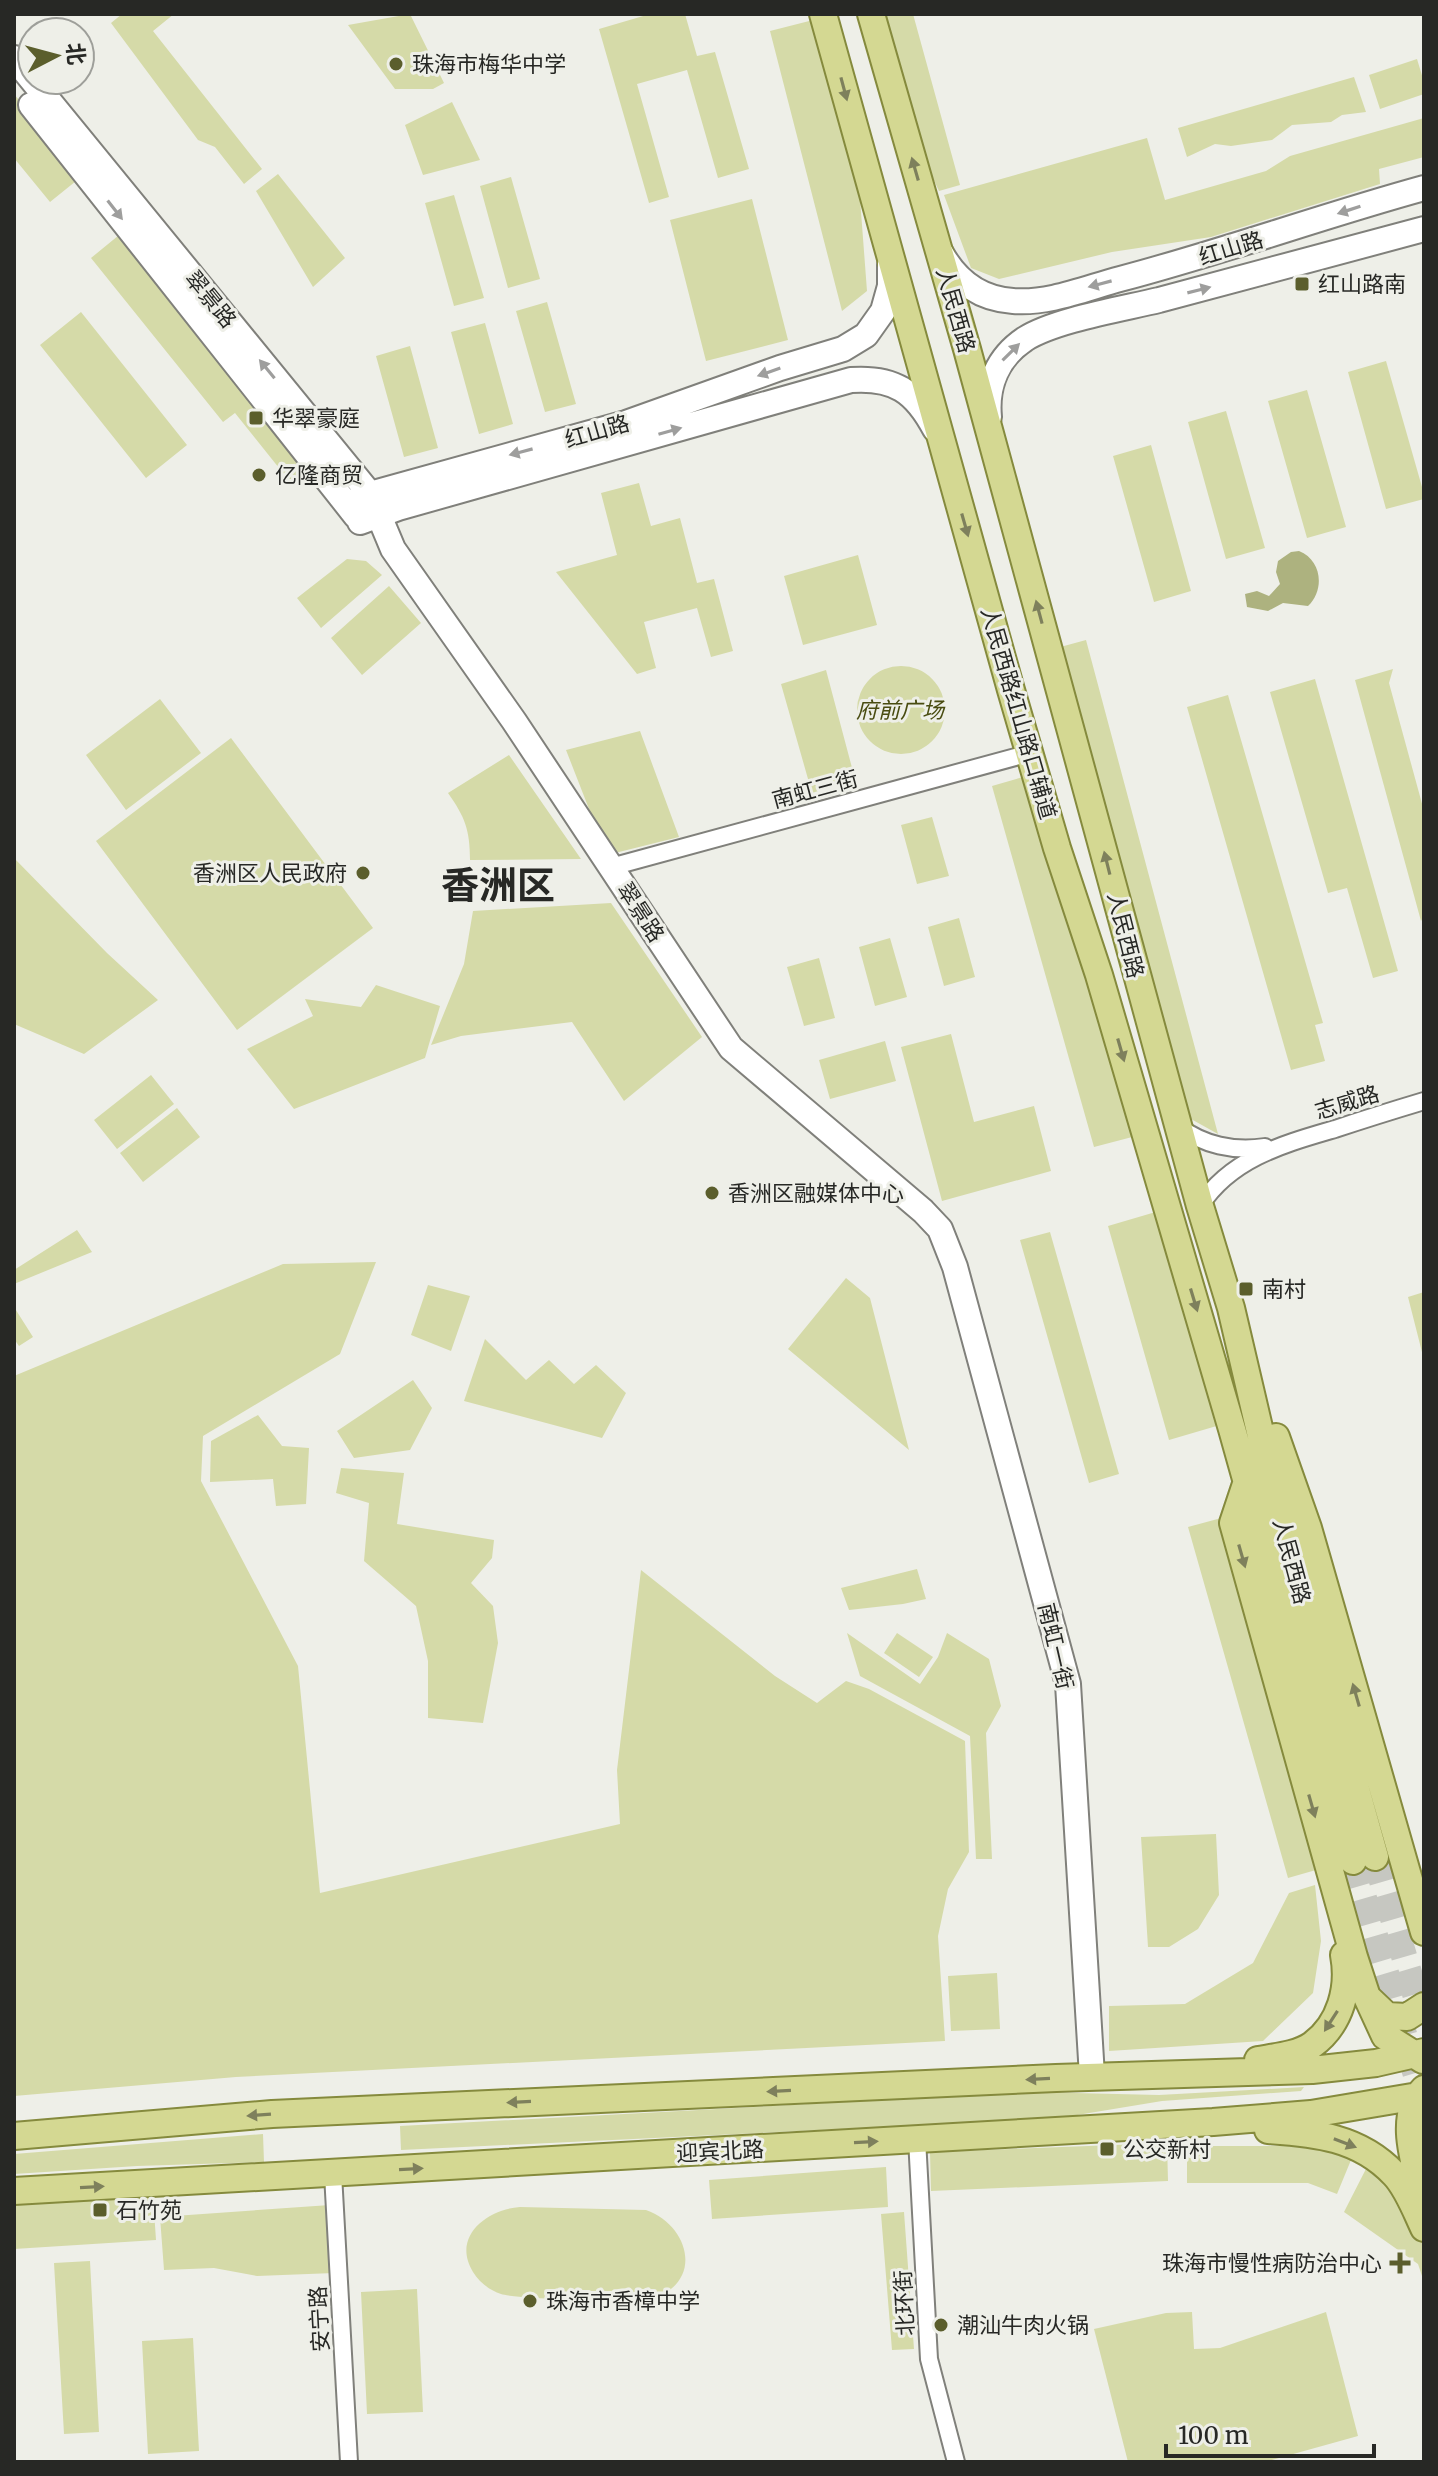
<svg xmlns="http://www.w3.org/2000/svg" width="1438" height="2476" font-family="Merriweather,'Noto Sans SC',serif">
<rect width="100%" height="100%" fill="#eeefe8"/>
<path fill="#d5daa8" d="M122,14h52l-21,17 109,138 -18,15 -29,-37 -17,-7 -87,-117z
M410,14l34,69 -11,6h-38l-47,-64z
M650,14h35l12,42 18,-4 34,117 -31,9 -31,-108 -50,14 32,113 -20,6 -50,-174z
M875,14h38l47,171 -21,6 -39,-82z
M825,17l32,142 10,132 -25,20 -72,-280z
M1417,59l7,23v12l-44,15 -11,-34z
M1354,77l12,35 -24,3 -11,7 -39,3 -20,15 -41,6 -16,-2 -28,13 -9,-29z
M14,94l67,83 -31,25 -36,-44z
M452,102l28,58 -57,15 -18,-50z
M1424,118v39l-45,12 1,15 -169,53 -99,15 -113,27 -28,-11 -27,-73 203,-57 18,62 101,-29 24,-15z
M278,174l67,84 -32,29 -57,-96z
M511,177l29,102 -32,9 -28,-102z
M454,195l30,103 -30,8 -29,-103z
M752,199l36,141 -82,21 -36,-141z
M124,231l187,236 -20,16 -56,-70 -12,9 -132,-164z
M547,302l29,102 -31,8 -29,-101z
M81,312l106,133 -41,33 -106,-133z
M485,323l28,101 -34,10 -28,-102z
M410,346l28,102 -34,9 -28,-101z
M1386,361l38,133v5l-38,10 -38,-137z
M1307,390l39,137 -39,11 -39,-137z
M1226,411l39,137 -39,11 -38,-137z
M1151,445l40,146 -37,11 -41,-146z
M639,483l12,43 29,-8 17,65 17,-4 19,72 -22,6 -14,-49 -53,14 12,46 -19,6 -81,-102 61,-17 -16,-62z
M858,555l19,70 -74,20 -19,-69z
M347,559l19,2 16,14 -61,53 -24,-30z
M389,586l32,37 -59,52 -31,-37z
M1086,640l132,494 -36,-20 -129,-465z
M857 710a44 44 0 1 1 88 0a44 44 0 1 1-88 0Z
M1393,669l-4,14 35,128v105l-3,5 -66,-241z
M826,670l29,109 -43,14 -31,-109z
M1315,679l83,292 -25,7 -26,-90 -19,5 -58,-201z
M1228,695l95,328 -8,2 10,36 -34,9 -104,-363z
M160,699l41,54 -75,57 -40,-55z
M640,731l39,106 -72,18 -41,-105z
M231,738l142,190 -136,102 -141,-189z
M509,755l72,104 -111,1c0,-30 -5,-43 -22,-67z
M1033,774l103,362 -42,11 -102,-361z
M932,817l17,59 -32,8 -16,-59z
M14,858l93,95 51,47 -74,54 -70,-30z
M611,903l91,134 -78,64 -52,-79 -111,14 -30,9 33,-81 9,-53z
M959,918l16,59 -31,9 -16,-59z
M890,938l17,59 -32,9 -16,-59z
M819,958l16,60 -31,8 -17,-59z
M376,985l64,21 -15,52 -131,51 -47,-60 66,-33 -8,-17 56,8z
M951,1034l23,88 60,-16 17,65 -109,30 -41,-154z
M885,1041l11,40 -66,18 -11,-39z
M151,1075l23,29 -57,45 -23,-29z
M177,1108l23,29 -57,45 -23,-29z
M1159,1211l61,214 -51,15 -61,-214z
M77,1230l15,22 -78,32v-14z
M1050,1232l69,242 -30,9 -69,-243z
M376,1262l-36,92 -137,82 -2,45 97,185 22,227 300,-69 -3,-54 24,-200 134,106 42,27 29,-22 23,8 96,52 4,111 -21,37 -10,47 7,105 -709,36 -222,19v-720l269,-112z
M846,1278l24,20 39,152 -121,-101z
M428,1285l42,11 -19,55 -40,-16z
M1424,1292v68l-16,-63z
M14,1307l19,30 -14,9 -5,-7z
M485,1339l41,41 23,-20 25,24 22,-19 30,28 -24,45 -138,-37z
M413,1380l19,28 -22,42 -56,8 -17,-27z
M258,1415l24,31 27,2 -3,56 -30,2 -3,-27 -63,3 1,-41z
M341,1468l63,5 -7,51 97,16 -2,18 -21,25 22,23 5,37 -15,80 -55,-5v-57l-12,-55 -52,-45 5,-58 -33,-10z
M1225,1517l98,351 -35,10 -100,-351z
M917,1569l9,30 -23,5 -54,6 -8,-22z
M847,1633l73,51 18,-27 9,-24 42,26 12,47 -15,27 6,126h-16l-6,-123 -110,-60z
M897,1633l36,24 -14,20 -35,-24z
M1216,1834l3,61 -21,34 -29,18h-21l-7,-110z
M1315,1885l6,56 -8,52 -50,48 -154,10v-45l76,-2 68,-41 36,-70z
M997,1973l3,56 -49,2 -3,-55z
M1304,2087l-3,4 -139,10 -109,18 -652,31 -1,-24 632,-34 127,3z
M263,2134l1,28 -127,4 -123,8v-20z
M1167,2143l1,38 -237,10 -1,-39z
M1187,2146h128l36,14 -14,34 -29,-11h-121z
M1369,2163l33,37 22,42v40l-6,-18 -74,-52z
M886,2167l2,40 -176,12 -3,-39z
M153,2196l3,44 -142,9v-46z
M330,2205l4,68 -77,3 -43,-8 -50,2 -4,-53z
M520,2207l126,3c43,15 58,71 8,88 -13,5 -139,1 -153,-4 -12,-4 -22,-12 -28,-22 -22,-36 15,-63 47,-65z
M904,2212l10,137 -22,1 -11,-136z
M90,2261l9,171 -35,2 -10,-171z
M417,2289l6,123 -56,2 -6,-122z
M1192,2312l2,37 26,-1 106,-36 32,124 -93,26h-137l-34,-133 72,-16z
M193,2338l6,113 -51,3 -6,-113z"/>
<path fill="#adb27f" d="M1299,551c23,9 26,39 9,55l-25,-3 -15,8 -21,-4 -2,-13 12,-3 12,5 11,-12 -4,-12 2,-11 13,-9z"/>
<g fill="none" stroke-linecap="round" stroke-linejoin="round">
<path stroke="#c6c7c1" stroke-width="26" stroke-dasharray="26 13" stroke-linecap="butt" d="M1375,1857l49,167
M1353,1861l71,241"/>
<g stroke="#80807b" stroke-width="20">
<path id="minor" d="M611,867l419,-114
M1178,1126c25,19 56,26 87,21
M1200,1206c31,-48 84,-62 135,-77 30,-10 59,-19 89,-28
M917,2139l12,220 27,103
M333,2174l16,288"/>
</g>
<g stroke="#80807b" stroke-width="28">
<path id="secondary" d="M14,58l356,436 23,55 121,172 217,327 192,163 17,18 15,38 113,417 24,392
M31,105l325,411
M941,253c16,29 40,46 72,48 36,3 73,-13 107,-22 103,-27 202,-63 304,-91
M989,417c-3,-32 9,-60 36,-78 30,-19 97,-30 134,-39 89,-23 177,-47 265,-71
M348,504l22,-10 256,-71 154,-55 63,-19 23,-14 17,-24 7,-25v-21
M360,522l38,-14 453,-128c43,-3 64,11 84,49"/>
</g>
<g stroke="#858a3d" stroke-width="30">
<path id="primary" d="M823,14l188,676 46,158 42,127 133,454 121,432
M871,14l96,335 233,857 31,102 52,222 92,327
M1276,1437l32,91 116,404
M1247,1481l-14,42 121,434 13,40 18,39 38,24
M1367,1997l20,19 20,1 17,-11
M1258,2060c17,-3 40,-5 54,-15 29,-21 38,-58 32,-90
M1424,2089c-28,28 -7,80 0,114
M1268,2130c47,3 91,7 126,44 13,13 22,37 30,54
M14,2136l258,-22 784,-36 256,-8 64,-7 48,-11
M14,2191l1199,-69 98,-8 113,-19"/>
</g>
<use href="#minor" stroke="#fff" stroke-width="16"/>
<use href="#secondary" stroke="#fff" stroke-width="24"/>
<use href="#primary" stroke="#d4d892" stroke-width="26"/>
</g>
<defs><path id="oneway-solid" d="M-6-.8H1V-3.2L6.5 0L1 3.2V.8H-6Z" transform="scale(2)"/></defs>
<g fill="#7e805c">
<use href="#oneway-solid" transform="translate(844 89) rotate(75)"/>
<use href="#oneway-solid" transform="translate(915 169) rotate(-106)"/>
<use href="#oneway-solid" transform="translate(965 525) rotate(74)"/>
<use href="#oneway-solid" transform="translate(1039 612) rotate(-105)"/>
<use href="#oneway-solid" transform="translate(1107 863) rotate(-104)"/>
<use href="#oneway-solid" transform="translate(1121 1050) rotate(74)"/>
<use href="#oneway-solid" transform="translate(1194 1300) rotate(73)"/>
<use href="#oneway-solid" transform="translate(1242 1556) rotate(74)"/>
<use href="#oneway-solid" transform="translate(1356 1695) rotate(-106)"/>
<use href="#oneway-solid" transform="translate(1312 1806) rotate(74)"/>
<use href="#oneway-solid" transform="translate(1331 2021) rotate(123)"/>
<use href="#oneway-solid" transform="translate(1038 2079) rotate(177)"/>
<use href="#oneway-solid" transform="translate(779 2091) rotate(177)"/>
<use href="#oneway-solid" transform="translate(519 2102) rotate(177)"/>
<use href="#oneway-solid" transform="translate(259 2115) rotate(176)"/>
<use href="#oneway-solid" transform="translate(866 2142) rotate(-3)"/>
<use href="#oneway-solid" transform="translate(1345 2143) rotate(21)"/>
<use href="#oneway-solid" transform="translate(411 2169) rotate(-3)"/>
<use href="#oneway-solid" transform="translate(92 2187) rotate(-3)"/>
</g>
<g fill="#9e9e9d">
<use href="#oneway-solid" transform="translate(115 210) rotate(52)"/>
<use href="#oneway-solid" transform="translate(1349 210) rotate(162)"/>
<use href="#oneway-solid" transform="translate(1100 284) rotate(165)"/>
<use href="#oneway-solid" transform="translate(1199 290) rotate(-14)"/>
<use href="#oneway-solid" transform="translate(1011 352) rotate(-45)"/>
<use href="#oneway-solid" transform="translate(267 369) rotate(-129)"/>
<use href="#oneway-solid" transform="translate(769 372) rotate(161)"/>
<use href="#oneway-solid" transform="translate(670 431) rotate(-16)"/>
<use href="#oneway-solid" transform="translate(521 452) rotate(165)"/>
</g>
<g fill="#5b5e2c" stroke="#eeefe8" stroke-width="3">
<circle cx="396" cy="64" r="8"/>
<rect x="1294" y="276" width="16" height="16" rx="4"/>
<rect x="248" y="410" width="16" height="16" rx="4"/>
<circle cx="259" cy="475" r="8"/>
<circle cx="363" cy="873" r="8"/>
<circle cx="712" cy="1193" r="8"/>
<rect x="1238" y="1281" width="16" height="16" rx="4"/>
<rect x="1099" y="2141" width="16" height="16" rx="4"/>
<rect x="92" y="2202" width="16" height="16" rx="4"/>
<path d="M1396 2251h8v8h8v8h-8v8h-8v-8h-8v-8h8z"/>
<circle cx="530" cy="2301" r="8"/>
<circle cx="941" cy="2325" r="8"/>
</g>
<g text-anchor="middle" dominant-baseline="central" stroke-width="6" stroke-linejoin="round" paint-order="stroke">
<g font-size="22" fill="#272825" stroke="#eeefe8" text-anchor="start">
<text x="412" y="64">珠海市梅华中学</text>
<text x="1318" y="284">红山路南</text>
<text x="272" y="418">华翠豪庭</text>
<text x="275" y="475">亿隆商贸</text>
<text x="347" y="873" text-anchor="end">香洲区人民政府</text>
<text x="728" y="1193">香洲区融媒体中心</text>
<text x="1262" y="1289">南村</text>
<text x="1123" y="2149">公交新村</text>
<text x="116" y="2210">石竹苑</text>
<text x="1382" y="2263" text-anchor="end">珠海市慢性病防治中心</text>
<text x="546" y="2301">珠海市香樟中学</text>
<text x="957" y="2325">潮汕牛肉火锅</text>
</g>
<g font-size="22" fill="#272825" stroke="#eeefe8">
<text transform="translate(1231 248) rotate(-17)">红山路</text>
<text transform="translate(211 299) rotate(51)">翠景路</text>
<text transform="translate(956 310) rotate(74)">人民西路</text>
<text transform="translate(597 431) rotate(-16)">红山路</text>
<text transform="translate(1019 713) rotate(74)">人民西路红山路口辅道</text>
<text transform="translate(815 789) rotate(-15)">南虹三街</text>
<text transform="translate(641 912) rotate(57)">翠景路</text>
<text transform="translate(1126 935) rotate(76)">人民西路</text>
<text transform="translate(1347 1102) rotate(-17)">志威路</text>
<text transform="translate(1292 1561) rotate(75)">人民西路</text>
<text transform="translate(1056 1646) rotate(77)">南虹一街</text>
<text transform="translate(720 2151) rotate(-3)">迎宾北路</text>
<text transform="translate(904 2303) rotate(-93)">北环街</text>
<text transform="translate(319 2319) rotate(-93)">安宁路</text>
</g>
<g font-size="22" font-style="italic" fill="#494c11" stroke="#eeefe8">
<text x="900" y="710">府前广场</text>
</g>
<g font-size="38" font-weight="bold" fill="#272825" stroke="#eeefe8">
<text x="498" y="885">香洲区</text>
</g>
</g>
<rect width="1438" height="2476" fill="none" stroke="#272825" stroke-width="32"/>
<g transform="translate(56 56) rotate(84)"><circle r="38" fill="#eeefe8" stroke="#9e9f9a" stroke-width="2"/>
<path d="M0-6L14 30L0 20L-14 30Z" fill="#5b5e2c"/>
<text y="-12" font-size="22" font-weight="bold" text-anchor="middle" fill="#272825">北</text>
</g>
<path d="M1166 2444v12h208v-12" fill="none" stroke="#272825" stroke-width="4"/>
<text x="1178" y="2444" font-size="24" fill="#272825" stroke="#eeefe8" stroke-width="6" paint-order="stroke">100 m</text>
</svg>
